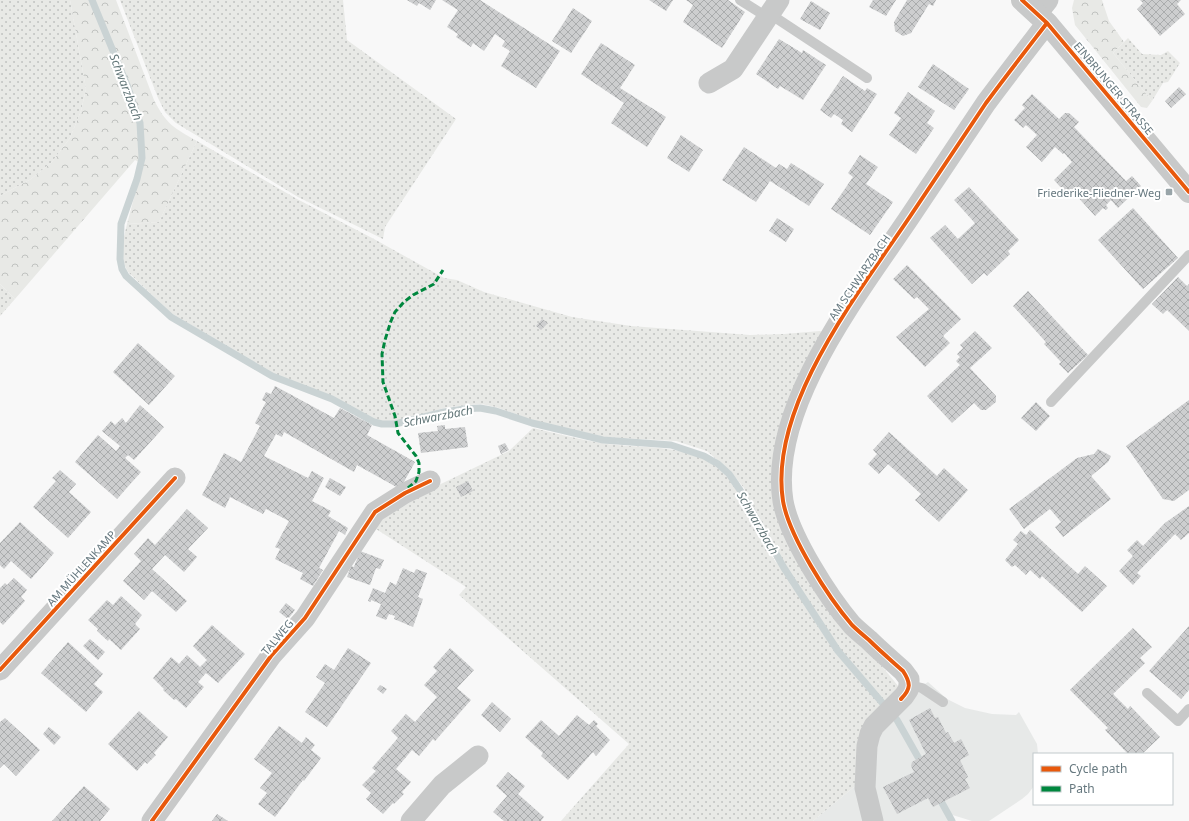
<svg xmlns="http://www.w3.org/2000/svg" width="1189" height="821" font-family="'Noto Sans',sans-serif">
<defs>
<pattern id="grass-dots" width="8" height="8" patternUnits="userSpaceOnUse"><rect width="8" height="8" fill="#e8e9e6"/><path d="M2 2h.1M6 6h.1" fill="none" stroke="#c0c2c0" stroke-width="1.8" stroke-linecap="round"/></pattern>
<pattern id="forest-crowns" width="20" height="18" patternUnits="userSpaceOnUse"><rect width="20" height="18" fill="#e8e9e6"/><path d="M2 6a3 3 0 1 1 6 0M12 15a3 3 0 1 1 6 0" fill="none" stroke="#c0c2c0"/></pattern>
<pattern id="building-cross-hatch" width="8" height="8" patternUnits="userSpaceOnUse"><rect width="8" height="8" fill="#cdcecf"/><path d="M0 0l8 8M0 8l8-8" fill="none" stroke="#aaacad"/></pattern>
</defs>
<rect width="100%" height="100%" fill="#f8f8f8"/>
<path fill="#e7e9e8" d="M928,682l19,17 18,9 27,6 24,1 3,-3 18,32 1,10h-4v32l-6,8 -6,5 -33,22h-17l-26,-8 4,8h-137l42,-35 20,-59 27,-28z"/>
<path fill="url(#grass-dots)" d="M0,0h70l16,89 -5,22 -11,27 -18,24 -21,17 -31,17z
M120,0h223l4,40 109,79 -71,108 -2,12 -85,-42 -122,-74 -11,-11 -7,-14z
M1128,38l14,16 19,1 7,-4 12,12 -12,19 -5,1 -11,18 -39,-48z
M197,141l100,58 77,40 70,39 13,2 27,12 88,25 59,9 119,9 34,-1 36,-3 9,5 -55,120 36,123 89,108 -44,99 -42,35h-252l68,-77 -170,-149 7,-8 -93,-60 8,-14 128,-62 24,-23c22,5 45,11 68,15 41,7 96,-2 126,34 21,26 31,60 50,87l-33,-76 -13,-16 -24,-21 -31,-10 -72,-4 -72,-17 -36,-13 -15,-3 -33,3 -55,15h-8l-10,-2 -43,-23 -59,-23 -102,-61 -43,-41 -3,-6 -2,-7v-18l4,-17 32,-2z
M0,284l15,15 -15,17z"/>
<path fill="url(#forest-crowns)" d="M70,0h46l38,100c12,24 20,28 43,41l-38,81 -32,2 16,-60 -8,-4 -120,139 -15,-15v-88l31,-17 21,-17 18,-24 11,-27 5,-22z
M1074,0h28l7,21 15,21 -11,11 39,48 -5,7 -6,-1 -66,-82 -3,-17z"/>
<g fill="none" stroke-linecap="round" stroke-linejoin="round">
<path stroke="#cad3d4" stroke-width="7" d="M92,0l35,85 13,38 2,35 -5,21 -16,45 -1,35 2,10 4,7 45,41 101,59 60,23 42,23 8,2h13l49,-12 20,-3 16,-1 16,3 36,12 71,17 68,5 33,11 14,8 11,10 11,16 44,78 54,83 59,69 21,37
M942,803l10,18"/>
</g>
<path fill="url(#building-cross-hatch)" d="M407,0h29l-6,10 -11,-7 -2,3z
M442,0h38l80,51 -24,37 -35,-22 9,-15 -8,-5 3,-5 -10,-7 -11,17 -11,-8 -2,4 -15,-10 2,-3 -11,-7 11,-17z
M649,0h24l-7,11z
M686,0h42l17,12 -23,36 -39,-26 10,-17z
M873,0h23l-10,16 -17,-9z
M907,0h29l-3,6 -4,-2 -18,29 -8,3 -8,-5 -1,-9z
M1140,0h41l-4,4 8,10 -25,22 -23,-27 6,-6z
M811,1l19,12 -10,17 -20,-11z
M573,8l19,13 -21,32 -19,-12z
M779,39l23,14 1,-3 23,15 -23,35 -23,-14 -2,3 -22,-15z
M601,43l34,22 -15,23 46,29 -19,30 -36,-24 13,-20 -43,-29z
M933,64l36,25 -15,21 -36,-23z
M843,76l22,15 2,-3 10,6 -25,38 -11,-8 2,-4 -9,-6 -3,4 -11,-8z
M1179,87l7,7 -15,14 -6,-7z
M908,92l27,19 -8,12 7,5 -18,26 -27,-19 12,-17 -7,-5z
M1032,94l27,25 6,-6h4l10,9 -5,5 52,54 6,-5 9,10 -23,22 -7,-8 -5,5 2,3 -2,2 -3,-2 -8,8 -19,-21 -5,4 -17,-19 18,-18 -8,-9 -1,1 -8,-7 -13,15 -16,-15 11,-12 -11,-10 -3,3 -9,-8 11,-12 -3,-3z
M681,135l22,15 -14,22 -22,-14z
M744,147l32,21 3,-4 8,5 4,-6 33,21 -15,22 -39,-25 -14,21 -34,-22z
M860,155l18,12 -12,17 27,18 -23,33 -39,-26 22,-32 -5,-4z
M969,187l50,53 -11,11 2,3 -23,22 -3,-3 -12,11 -42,-46 15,-13 13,14 17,-16 -21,-23z
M1133,208l45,50 -35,31 -45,-49z
M777,218l17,11 -8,13 -17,-11z
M907,265l54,54 -18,17 7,7 -25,24 -29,-30 33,-28 -12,-12 -3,2 -21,-20z
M1178,277l9,9 2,-2v47l-22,-21 -4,4 -11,-10z
M1028,291l60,64 -20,18 -9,-9 2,-2 -17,-18 2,-2 -33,-36z
M542,319l6,4 -7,7 -5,-4z
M975,331l17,17 -22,20 26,28v6l-10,8h-5l-7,-7 -22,20 -25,-27 33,-31 -4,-4 4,-4 -3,-3 6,-6 -3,-3z
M138,343l37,33 -26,29 -36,-33z
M275,386l59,32 6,-10 32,17 -5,10 48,27 -15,27 -43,-24 -3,7 -70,-40 -2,5 -6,-3 -12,22 44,22 4,-7 12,7 -12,23 19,10 -3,5 20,12 -3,7 -6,-4 -20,37 4,2 -10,16 -13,-7 3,-6 -28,-14 5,-10 -5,-2 14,-26 -23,-12 -3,5 -33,-17 -5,11 -23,-13 22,-42 17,9 19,-36 -5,-3 11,-21 -4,-2 4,-8 5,2z
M1189,400v90l-15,11 -11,-2 -37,-53z
M1036,402l14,14 -14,15 -15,-13z
M140,405l24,22 -30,33 -6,-5 -3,3 16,14 -24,27 -42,-37 23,-27 18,16 4,-5 -18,-15 9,-10 4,4 7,-7 4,5z
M445,425v4l20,-2 3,20 -47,6 -3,-20 20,-2 -1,-5z
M889,432l48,44 7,-8 24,22 -29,32 -24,-22 6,-6 -33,-30 -9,10 -11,-10 9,-10 -4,-4z
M505,443l4,7 -8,4 -3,-8z
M1098,449l13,7 -3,6 -17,14 20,23 -48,38 -8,-10 6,-5 -11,-13 -26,20 -15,-20 68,-51 17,-4z
M60,470l16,14 -7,8 22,20 -23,26 -35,-31 23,-26 -4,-3z
M330,478l16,9 -6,9 -15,-9z
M468,481l5,10 -12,6 -5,-10z
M1189,506v27l-8,7 -6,-6 -38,39 4,3 -8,9 -14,-14 14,-15 -6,-6 10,-10 6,6 22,-23z
M187,509l21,19 -20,21 9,8 -13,15 -19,-17 -13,14 35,32 -11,11 -24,-21 -8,9 -21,-19 18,-20 -7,-7 14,-16 7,7z
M20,522l34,31 -23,26 -20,-18 -7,8 -4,-4v-22z
M1030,530l48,44 7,-8 22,20 -25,26 -40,-36 -2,3 -10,-9 -4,5 -11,-10 -3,2 -7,-7 13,-16 -5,-4 8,-9 5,4z
M360,551l24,9 -4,9 -4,-1 -6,17 -23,-8 4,-11 3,1z
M403,568l11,5 2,-4 11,4 -9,24 5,2 -10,28 -19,-8 1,-3 -6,-2 -3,6 -10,-4 5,-12 -10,-4v2l-3,-1 5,-13 12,5 5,-11 6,3z
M14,578l13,12 -6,7 4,4 -22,24 -3,-3v-34l5,-5 2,2z
M121,596l21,19 -7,9 5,5 -19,21 -12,-11 -1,2 -11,-10 1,-2 -10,-9 19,-20 6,5z
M286,603l9,7 -7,9 -9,-7z
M212,625l33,29 -27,29 -12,-10 -8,9 6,5 -18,21 -10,-9 -2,1 -11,-10 1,-1 -11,-11 18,-21 8,7 8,-9 13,12 7,-7 -14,-14z
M1189,626v64l-8,9 -32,-28z
M1133,628l19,19 -12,11 5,5 -32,31 15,15 2,-3 30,31 -18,17h-14l-23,-24 3,-2 -38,-38z
M90,639l15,13 -7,8 -15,-14z
M68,642l35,32 -9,10 9,8 -17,20 -45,-39z
M348,648l23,15 -44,64 -22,-15 20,-29 -9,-6 9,-13 9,6z
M450,648l24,22 -17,18 14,12 -36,41 -2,-2 -14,17 -7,-6 -16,19 15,13 -9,10 2,2 -10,10 -1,-1 -10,11 -17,-15 5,-6 -9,-8 14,-14 -4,-3 26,-30 -7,-7 15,-17 9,8 22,-25 -13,-12 13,-14 -4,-4z
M380,685l7,4 -4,5 -6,-5z
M492,702l19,17 -11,13 -19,-17z
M930,708l5,10 3,-1 8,16 2,-1 6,11 7,-4 8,16 -9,5 8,17 -3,2 5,9 -37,19 -5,-9 -31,16 -14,-27 31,-15 -3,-6 1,-4 14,-8 -17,-34z
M139,711l29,26 -14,16 2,2 -9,9 -2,-2 -8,9 -29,-27z
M577,715l12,10 5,-5 4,4 -2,2 14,14 -14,16 -3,-4 -25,28 -27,-24 2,-3 -18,-16 16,-17 18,16z
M5,718l35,32 -24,26 -12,-12 -4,4v-46z
M279,726l23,17 4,-6 9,8 -4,5 10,8 -17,23 -1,-1 -28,37 -17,-13 9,-11 -7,-5 12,-15 -18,-14z
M49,727l12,10 -7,8 -11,-11z
M508,772l17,14 -7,8 26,23 -3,4h-37l-11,-9 14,-16 -11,-10z
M84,786l26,23 -10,12h-48z
M217,814l11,7h-16z"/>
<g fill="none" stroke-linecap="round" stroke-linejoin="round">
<path stroke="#c8c9c9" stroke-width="10" d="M740,0l27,17
M770,14l97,64
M1051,402l138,-147
M909,685l13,3 21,14
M1147,693l31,28 11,-12"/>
<path stroke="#c8c9c9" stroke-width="21" d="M1037,14l11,-14
M709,83l24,-14 46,-69
M0,670l175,-192
M152,821l119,-165 34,-38 70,-106 30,-19 25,-12
M411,821l31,-36 36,-29
M873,821l-8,-33 2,-42 3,-12 4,-8 30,-30 4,-6 1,-5v-6l-6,-8c-11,-10 -23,-20 -34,-31 -6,-5 -12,-10 -17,-15 -24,-28 -63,-89 -69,-124 -15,-95 78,-211 128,-286 25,-37 50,-75 75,-112 20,-27 41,-54 61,-80"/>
<path stroke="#c8c9c9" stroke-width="22" d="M1022,0l25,23 142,169"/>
<path stroke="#00873e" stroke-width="3" stroke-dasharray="6 3" stroke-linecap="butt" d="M408,488l8,-7 3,-9v-9l-3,-7 -18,-23 -3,-17 -12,-34 -1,-28 3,-14 6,-19 4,-9 9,-10 9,-7 21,-11 9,-14"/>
<g stroke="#fff" stroke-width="6">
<path id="cycleway" d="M1022,0l25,23 142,169
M0,670l175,-192
M901,699c10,-10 10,-16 2,-28 -11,-10 -23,-20 -34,-31 -6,-5 -12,-10 -17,-15 -24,-28 -63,-89 -69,-124 -15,-95 78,-211 128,-286 25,-37 50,-75 75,-112 20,-27 41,-54 61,-80
M152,821l119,-165 34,-38 70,-106 30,-19 25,-12"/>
</g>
<use href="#cycleway" stroke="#e8590c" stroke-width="4"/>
</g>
<rect fill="#99a5a9" stroke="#fff" stroke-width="1.5" x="1165" y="188" width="8" height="8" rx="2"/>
<g text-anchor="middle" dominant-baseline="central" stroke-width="4" stroke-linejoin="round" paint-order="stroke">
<g font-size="11" fill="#66787f" stroke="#fff">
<text transform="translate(1114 88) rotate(50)">EINBRUNGER STRASSE</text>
<text transform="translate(859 277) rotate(-56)">AM SCHWARZBACH</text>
<text transform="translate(81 568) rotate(-48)">AM MÜHLENKAMP</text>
<text transform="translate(277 637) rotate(-50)">TALWEG</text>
</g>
<g font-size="11" fill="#66787f" stroke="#fff" text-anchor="end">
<text x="1161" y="192">Friederike-Fliedner-Weg</text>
</g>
<g font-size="12" font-style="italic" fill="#627678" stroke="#fff">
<text transform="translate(126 87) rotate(69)">Schwarzbach</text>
<text transform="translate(438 416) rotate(-11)">Schwarzbach</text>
<text transform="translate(758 523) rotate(60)">Schwarzbach</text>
</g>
</g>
<rect x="1033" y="753" width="140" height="52" fill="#ffffff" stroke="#c2c9cc"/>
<rect x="1041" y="766" width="20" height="6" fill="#e8590c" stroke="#c2c9cc"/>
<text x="1069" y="773" font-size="12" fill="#66787f">Cycle path</text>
<rect x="1041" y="786" width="20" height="6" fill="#00873e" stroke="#c2c9cc"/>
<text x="1069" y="793" font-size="12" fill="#66787f">Path</text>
</svg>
